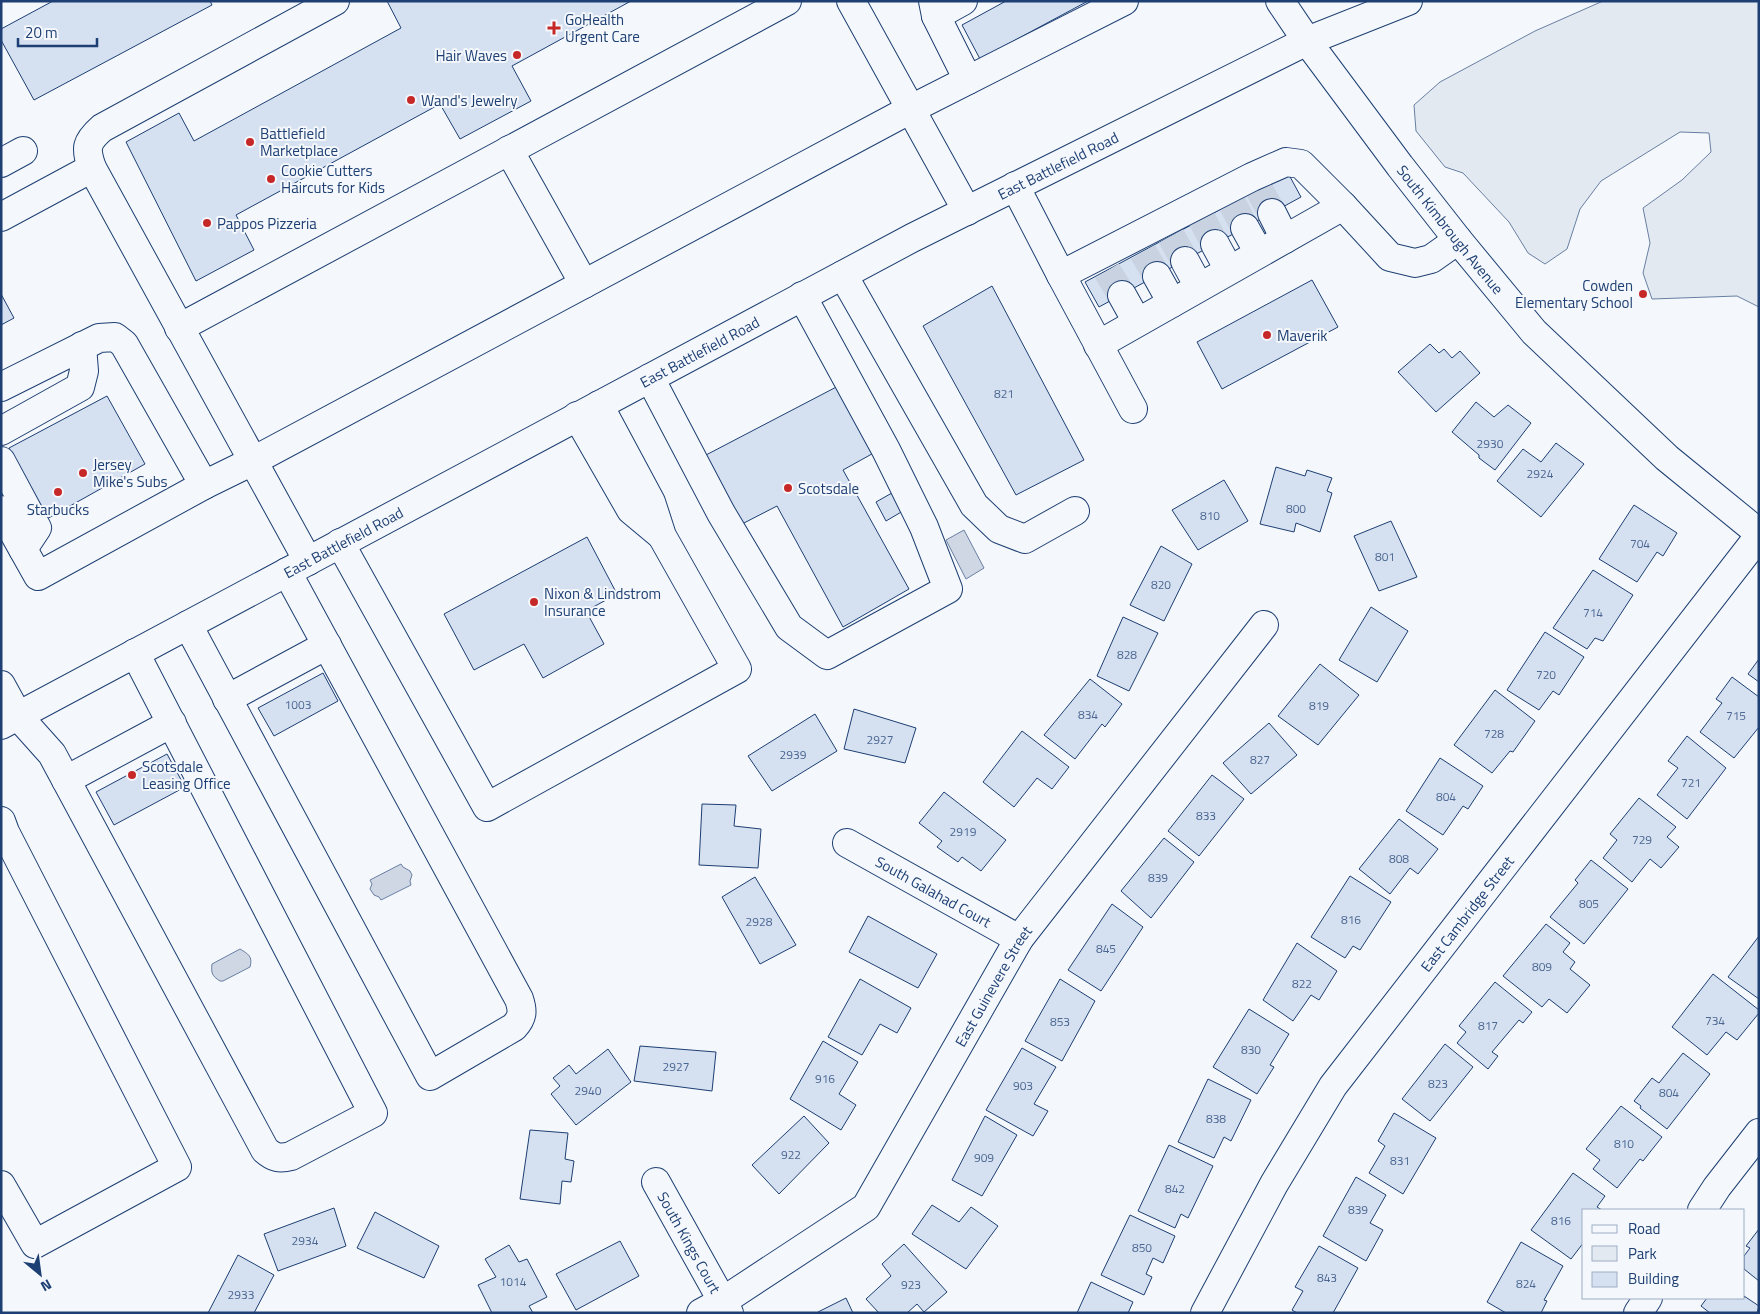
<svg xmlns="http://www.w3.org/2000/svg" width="1760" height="1314" font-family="'Titillium Web',sans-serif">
<rect width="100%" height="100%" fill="#f4f7fb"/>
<path fill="#e3e9f0" stroke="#687fa3" d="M1603,1h156v306l-22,-11 -85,3 -9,-26 7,-30 -7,-35 39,-28 29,-28 -2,-19 -29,-1 -79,49 -21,28 -13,40 -22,15 -17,-11 -19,-31 -46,-49 -18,-6 -29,-36 -2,-26 26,-23 95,-51z"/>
<path fill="#cfd7e4" stroke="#687fa3" d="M964,530l20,38 -18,11 -20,-39z
M401,864l2,3 7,4 2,4 -2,6 1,4 -30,15 -2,-3 -5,-2 -4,-6 2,-5 -2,-4z
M240,949c8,5 13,7 10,18l-27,14h-3c-8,-5 -9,-8 -8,-17z"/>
<path fill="#d5e0f0" stroke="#1d3f73" d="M53,1h157l2,4 -178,95 -33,-60v-11z
M387,1h244l-119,65 19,35 -71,38 -20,-35 -204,111 18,35 -58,31 -70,-139 53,-29 15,28 207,-113z
M1006,1h82l-108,58 -18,-34z
M1288,173l13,24 -202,110 -14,-25z
M1312,280l26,47 -116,62 -25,-47z
M992,286l92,174 -68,35 -93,-169z
M1,294l13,24 -13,7z
M1430,344l9,9 5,-4 8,9 8,-7 20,22 -44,39 -38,-40z
M844,383l35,67 -36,20 66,119 -66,38 -66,-121 -35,18 -36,-69z
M107,396l38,68 -100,56 -36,-72z
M1476,402l18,15 14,-12 23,18 -36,47 -16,-12v-3l-27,-23z
M1556,443l28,21 -43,53 -44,-36 26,-32 18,13z
M1276,467l29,9 2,-6 25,8 -5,13 5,2 -12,39 -24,-9 -2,9 -34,-8z
M1224,480l24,41 -50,29 -26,-40z
M899,489l9,19 -22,13 -10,-19z
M1634,505l43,28 -14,23 -6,-4 -20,30 -38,-23z
M1391,521l26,56 -38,14 -25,-55z
M587,537l30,57 -31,17 18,33 -61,34 -19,-34 -50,26 -30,-56z
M1161,546l31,18 -28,57 -34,-16z
M1593,570l40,25 -30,46 -8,-3 -8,11 -34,-21z
M1371,607l37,24 -31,51 -38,-22z
M1123,617l35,16 -29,58 -32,-15z
M1545,632l39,25 -25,38 -6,-4 -14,19 -32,-20z
M1759,659v23l-11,-8z
M1320,664l39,31 -41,50 -40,-29z
M323,673l15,28 -64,35 -16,-28z
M1732,677l27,20v30l-25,31 -34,-26 22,-29 -6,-4z
M1090,679l32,25 -17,23 -3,-3 -27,35 -31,-24z
M1495,690l40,31 -22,31 -3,-1 -18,22 -38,-28z
M854,709l62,19 -11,35 -61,-14z
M815,714l22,37 -65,40 -24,-35z
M1269,723l28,32 -46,39 -28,-31z
M1022,731l47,36 -17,22 -15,-11 -23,29 -31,-25z
M1687,736l39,32 -39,51 -30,-24 21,-27 -10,-7z
M167,754l18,33 -71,38 -18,-33z
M1440,758l43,28 -15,23 -5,-3 -20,29 -37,-24z
M1212,775l32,24 -45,57 -31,-25z
M944,792l62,48 -25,31 -19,-14 -4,5 -21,-15 5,-6 -23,-18z
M1639,798l37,29 -9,10 12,10 -18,21 -11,-9 -18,23 -29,-24 14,-18 -7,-6z
M702,804l34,1 -2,21 27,3 -3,39 -59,-3z
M1399,819l39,30 -20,25 -8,-6 -20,26 -31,-25z
M1164,838l30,24 -43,56 -30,-27z
M1591,860l37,29 -44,55 -34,-27 28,-34 -3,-3z
M1350,876l41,26 -31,48 -7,-4 -8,12 -34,-21z
M755,877l41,68 -36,19 -38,-67z
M1112,904l31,23 -42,64 -33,-21z
M868,916l69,38 -19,34 -69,-36z
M1546,924l24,19 -7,9 12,10 -5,7 20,16 -23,28 -18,-14 -7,8 -39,-31z
M1759,936v63l-31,-22z
M1297,943l40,28 -18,29 -8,-5 -18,26 -30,-21z
M1713,974l46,36v3l-22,27 -11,-8 -19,23 -35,-28z
M860,979l51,29 -14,25 -17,-9 -18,31 -34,-18z
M1060,979l35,22 -33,60 -37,-20z
M1495,982l37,30 -9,11 -4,-3 -27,32 6,4 -10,13 -31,-26 9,-11 -7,-6z
M1249,1009l40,25 -19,31 4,2 -17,27 -44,-27z
M823,1041l35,21 -19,32 17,11 -15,25 -51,-31z
M1445,1044l28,23 -43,54 -28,-22z
M640,1046l76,6 -4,39 -78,-10z
M1022,1048l34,19 -22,37 14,7 -15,25 -47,-26z
M608,1049l23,33 -55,43 -25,-31 9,-8 -7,-8 16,-13 7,9z
M1683,1053l27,21 -43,55 -27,-21 1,-2 -7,-5 18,-23 7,5z
M1208,1079l43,21 -20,41 -7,-4 -10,21 -36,-16z
M1621,1106l41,31 -19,24 -3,-2 -23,29 -24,-19 7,-9 -14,-11z
M1394,1113l42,25 -33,56 -34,-21 16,-27 -7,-5z
M804,1116l25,27 -50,51 -27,-29z
M985,1116l32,19 -35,61 -30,-16z
M530,1130l38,3 -3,26 9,2 -3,21 -9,-1 -2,23 -40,-5z
M1169,1145l44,21 -25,52 -7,-4 -6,14 -37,-17z
M1573,1173l32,23 -8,11 5,3h-18v32l-13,17 -40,-29z
M1356,1177l30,18 -16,28 13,7 -17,31 -43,-25z
M932,1205l27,17 12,-15 27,19 -32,43 -54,-35z
M334,1208l12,38 -68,25 -14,-37z
M375,1212l64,34 -15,32 -67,-30z
M1130,1215l45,21 -12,27 -10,-5 -7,16 6,3 -8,18 -43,-20z
M1759,1229v52l-15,-12v-13l6,-8 -4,-2z
M620,1241l19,35 -63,34 -20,-36z
M1521,1242l42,24 -19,34 3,1 -6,12h-35l-19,-11z
M904,1244l43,48 -23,20 -7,-8 -10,9h-28l-13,-14 25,-23 -9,-12z
M509,1245l10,17 8,-3 20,38 -18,9 4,7h-41l-14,-28 18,-8 -11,-18z
M1319,1246l39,22 -25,45h-36l-5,-3 11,-19 -8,-4z
M238,1255l36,20 -20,38h-46z
M1091,1282l42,20 -5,11h-51z
M1744,1296l15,10 -2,7h-47l-9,-7 6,-8h37z
M846,1298l7,15h-34l-1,-1z"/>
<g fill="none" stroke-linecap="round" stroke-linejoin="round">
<path stroke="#c9d2e0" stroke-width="28" stroke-dasharray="28 14" stroke-linecap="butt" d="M1259,189l13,24
M1232,203l13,25
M1202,219l13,25
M1171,236l14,25
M1143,252l14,24
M1107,271l15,24"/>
<g stroke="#1d3f73" stroke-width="30">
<g id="minor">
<path d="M851,1l116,210"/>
<path d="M933,1l3,15 32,64"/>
<path id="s1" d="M1280,1l27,40 93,125 58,74 76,92 133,126 92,75"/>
<path d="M936,16l27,-15"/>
<path d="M509,150l75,134"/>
<path d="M1,163l22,-12"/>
<path d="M1015,186l46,89 191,-98 34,-15 15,2 42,42 47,51 25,6 16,-4 27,-19"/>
<path d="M1272,213l13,26"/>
<path d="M1,217l91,-49"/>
<path d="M1245,228l14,25"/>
<path d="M1215,244l14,26"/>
<path d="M1185,261l14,26"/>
<path d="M843,275l131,230 25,24 26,10 50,-28"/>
<path d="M1061,275l72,134"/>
<path d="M1157,276l15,27"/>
<path d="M1122,295l15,27"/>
<path d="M179,328l608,-327"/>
<path d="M1098,345l245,-139"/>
<path d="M650,378l71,135 68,114 38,28 121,-66 -24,-62 -38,-77 -84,-154"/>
<path d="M1,387l98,-49 16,-1 9,7 80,141 49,-24 658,-352 213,-108"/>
<path d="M577,416l54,94 30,25"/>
<path d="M1,431l79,-44 4,-16 -2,-25"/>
<path d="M1,461l36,67 -14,21"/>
<path d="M1,510l37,66 166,-91"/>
<path d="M340,543l147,264 250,-138 -75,-133 -11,-34 -52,-97"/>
<path d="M308,561l-216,-393c-7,-20 -6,-26 10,-40l233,-127"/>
<path d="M188,625l242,451 84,-49c9,-10 9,-16 5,-28l-232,-427"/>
<path d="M1,685l17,31 34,38 213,396c9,8 15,9 26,6l82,-43 -238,-460"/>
<path d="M227,699l100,-54"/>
<path d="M66,780l106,-57"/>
<path d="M1,821l4,11 172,335 -142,77 -34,-59"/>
<path id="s2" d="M847,843l172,96"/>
<path id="s3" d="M656,1182l73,131"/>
<path d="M1702,1210l15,-23 42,-54"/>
<path id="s4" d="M701,1313l22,-12 143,-94 153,-268 245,-314"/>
<path id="s5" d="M1205,1313l69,-129 59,-98 426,-550"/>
<path d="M1638,1313l10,-15"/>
</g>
</g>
<g stroke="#1d3f73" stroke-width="30">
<g id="major">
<path id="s6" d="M1,725l911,-487 395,-197 101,-40"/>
</g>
</g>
<use href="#minor" stroke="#f4f7fb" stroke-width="28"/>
<use href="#major" stroke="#f4f7fb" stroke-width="28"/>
</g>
<g fill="#c62828" stroke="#f4f7fb" stroke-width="2">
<path d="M551.5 20.5h5v5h5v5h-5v5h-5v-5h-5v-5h5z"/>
<circle cx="517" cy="55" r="5"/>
<circle cx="411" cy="100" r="5"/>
<circle cx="250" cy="142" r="5"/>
<circle cx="271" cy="179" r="5"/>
<circle cx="207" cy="223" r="5"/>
<circle cx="1643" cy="294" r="5"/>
<circle cx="1267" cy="335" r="5"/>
<circle cx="83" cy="473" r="5"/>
<circle cx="788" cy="488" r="5"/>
<circle cx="58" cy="492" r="5"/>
<circle cx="534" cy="602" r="5"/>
<circle cx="132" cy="775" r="5"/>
</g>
<g text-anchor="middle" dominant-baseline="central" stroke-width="4" stroke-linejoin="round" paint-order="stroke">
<g font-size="12" fill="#4b6792">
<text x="1004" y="393">821</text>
<text x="1490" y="443">2930</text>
<text x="1540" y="473">2924</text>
<text x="1296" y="508">800</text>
<text x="1210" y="515">810</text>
<text x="1640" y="543">704</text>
<text x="1385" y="556">801</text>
<text x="1161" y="584">820</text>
<text x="1593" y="612">714</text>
<text x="1127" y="654">828</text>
<text x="1546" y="674">720</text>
<text x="298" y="704">1003</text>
<text x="1319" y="705">819</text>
<text x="1088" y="714">834</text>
<text x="1736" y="715">715</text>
<text x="1494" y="733">728</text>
<text x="880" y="739">2927</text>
<text x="793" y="754">2939</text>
<text x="1260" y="759">827</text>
<text x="1691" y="782">721</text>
<text x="1446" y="796">804</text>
<text x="1206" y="815">833</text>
<text x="963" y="831">2919</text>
<text x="1642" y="839">729</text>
<text x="1399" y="858">808</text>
<text x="1158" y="877">839</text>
<text x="1589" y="903">805</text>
<text x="1351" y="919">816</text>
<text x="759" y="921">2928</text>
<text x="1106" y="948">845</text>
<text x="1542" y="966">809</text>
<text x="1302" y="983">822</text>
<text x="1715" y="1020">734</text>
<text x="1060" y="1021">853</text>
<text x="1488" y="1025">817</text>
<text x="1251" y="1049">830</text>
<text x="676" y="1066">2927</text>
<text x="825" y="1078">916</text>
<text x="1438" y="1083">823</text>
<text x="1023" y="1085">903</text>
<text x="588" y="1090">2940</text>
<text x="1669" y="1092">804</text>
<text x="1216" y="1118">838</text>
<text x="1624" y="1143">810</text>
<text x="791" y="1154">922</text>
<text x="984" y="1157">909</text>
<text x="1400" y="1160">831</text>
<text x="1175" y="1188">842</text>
<text x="1358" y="1209">839</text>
<text x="1561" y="1220">816</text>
<text x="305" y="1240">2934</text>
<text x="1142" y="1247">850</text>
<text x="1327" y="1277">843</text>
<text x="513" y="1281">1014</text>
<text x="1526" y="1283">824</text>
<text x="911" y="1284">923</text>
<text x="241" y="1294">2933</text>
</g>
<g font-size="15" fill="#1d3f73" stroke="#f4f7fb" text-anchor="start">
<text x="565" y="19">GoHealth<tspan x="565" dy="17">Urgent Care</tspan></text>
<text x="507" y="55" text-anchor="end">Hair Waves</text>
<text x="421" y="100">Wand's Jewelry</text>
<text x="260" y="133">Battlefield<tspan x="260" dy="17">Marketplace</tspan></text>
<text x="281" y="170">Cookie Cutters<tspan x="281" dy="17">Haircuts for Kids</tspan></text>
<text x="217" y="223">Pappos Pizzeria</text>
<text x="1633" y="285" text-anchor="end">Cowden<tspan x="1633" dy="17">Elementary School</tspan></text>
<text x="1277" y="335">Maverik</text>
<text x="93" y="464">Jersey<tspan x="93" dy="17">Mike's Subs</tspan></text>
<text x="798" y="488">Scotsdale</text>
<text x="58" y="509" text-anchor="middle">Starbucks</text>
<text x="544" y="593">Nixon &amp; Lindstrom<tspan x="544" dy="17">Insurance</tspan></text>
<text x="142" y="766">Scotsdale<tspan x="142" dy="17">Leasing Office</tspan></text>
</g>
<g font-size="15" fill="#1d3f73" stroke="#f4f7fb">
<text stroke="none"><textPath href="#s6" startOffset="1196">East Battlefield Road</textPath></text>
<text stroke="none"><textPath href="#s1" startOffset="285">South Kimbrough Avenue</textPath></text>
<text stroke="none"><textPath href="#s6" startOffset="792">East Battlefield Road</textPath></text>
<text stroke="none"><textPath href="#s6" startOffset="388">East Battlefield Road</textPath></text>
<text stroke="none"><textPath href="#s2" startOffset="99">South Galahad Court</textPath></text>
<text stroke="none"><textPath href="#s5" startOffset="479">East Cambridge Street</textPath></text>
<text stroke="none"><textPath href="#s4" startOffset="451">East Guinevere Street</textPath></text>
<text stroke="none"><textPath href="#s3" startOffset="69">South Kings Court</textPath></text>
</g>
</g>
<rect width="1760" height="1314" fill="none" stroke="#1d3f73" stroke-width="5"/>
<rect x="1582" y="1209" width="162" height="90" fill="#f4f7fb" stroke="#9eadc5"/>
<rect x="1592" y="1225" width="25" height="8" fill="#f4f7fb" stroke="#9eadc5"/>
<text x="1628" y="1234" font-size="15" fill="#1d3f73">Road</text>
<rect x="1592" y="1246" width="25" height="15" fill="#e3e9f0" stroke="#9eadc5"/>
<text x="1628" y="1259" font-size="15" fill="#1d3f73">Park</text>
<rect x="1592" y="1272" width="25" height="15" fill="#d5e0f0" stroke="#9eadc5"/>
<text x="1628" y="1284" font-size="15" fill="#1d3f73">Building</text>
<g transform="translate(40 1274) rotate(151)" stroke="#f4f7fb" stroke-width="4" paint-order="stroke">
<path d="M0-4L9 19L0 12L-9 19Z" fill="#1d3f73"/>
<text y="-8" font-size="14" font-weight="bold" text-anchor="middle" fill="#1d3f73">N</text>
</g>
<path d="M18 38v8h79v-8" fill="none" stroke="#1d3f73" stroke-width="2.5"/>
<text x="25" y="38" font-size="15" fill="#1d3f73" stroke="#f4f7fb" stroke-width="4" paint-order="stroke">20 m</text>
</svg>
